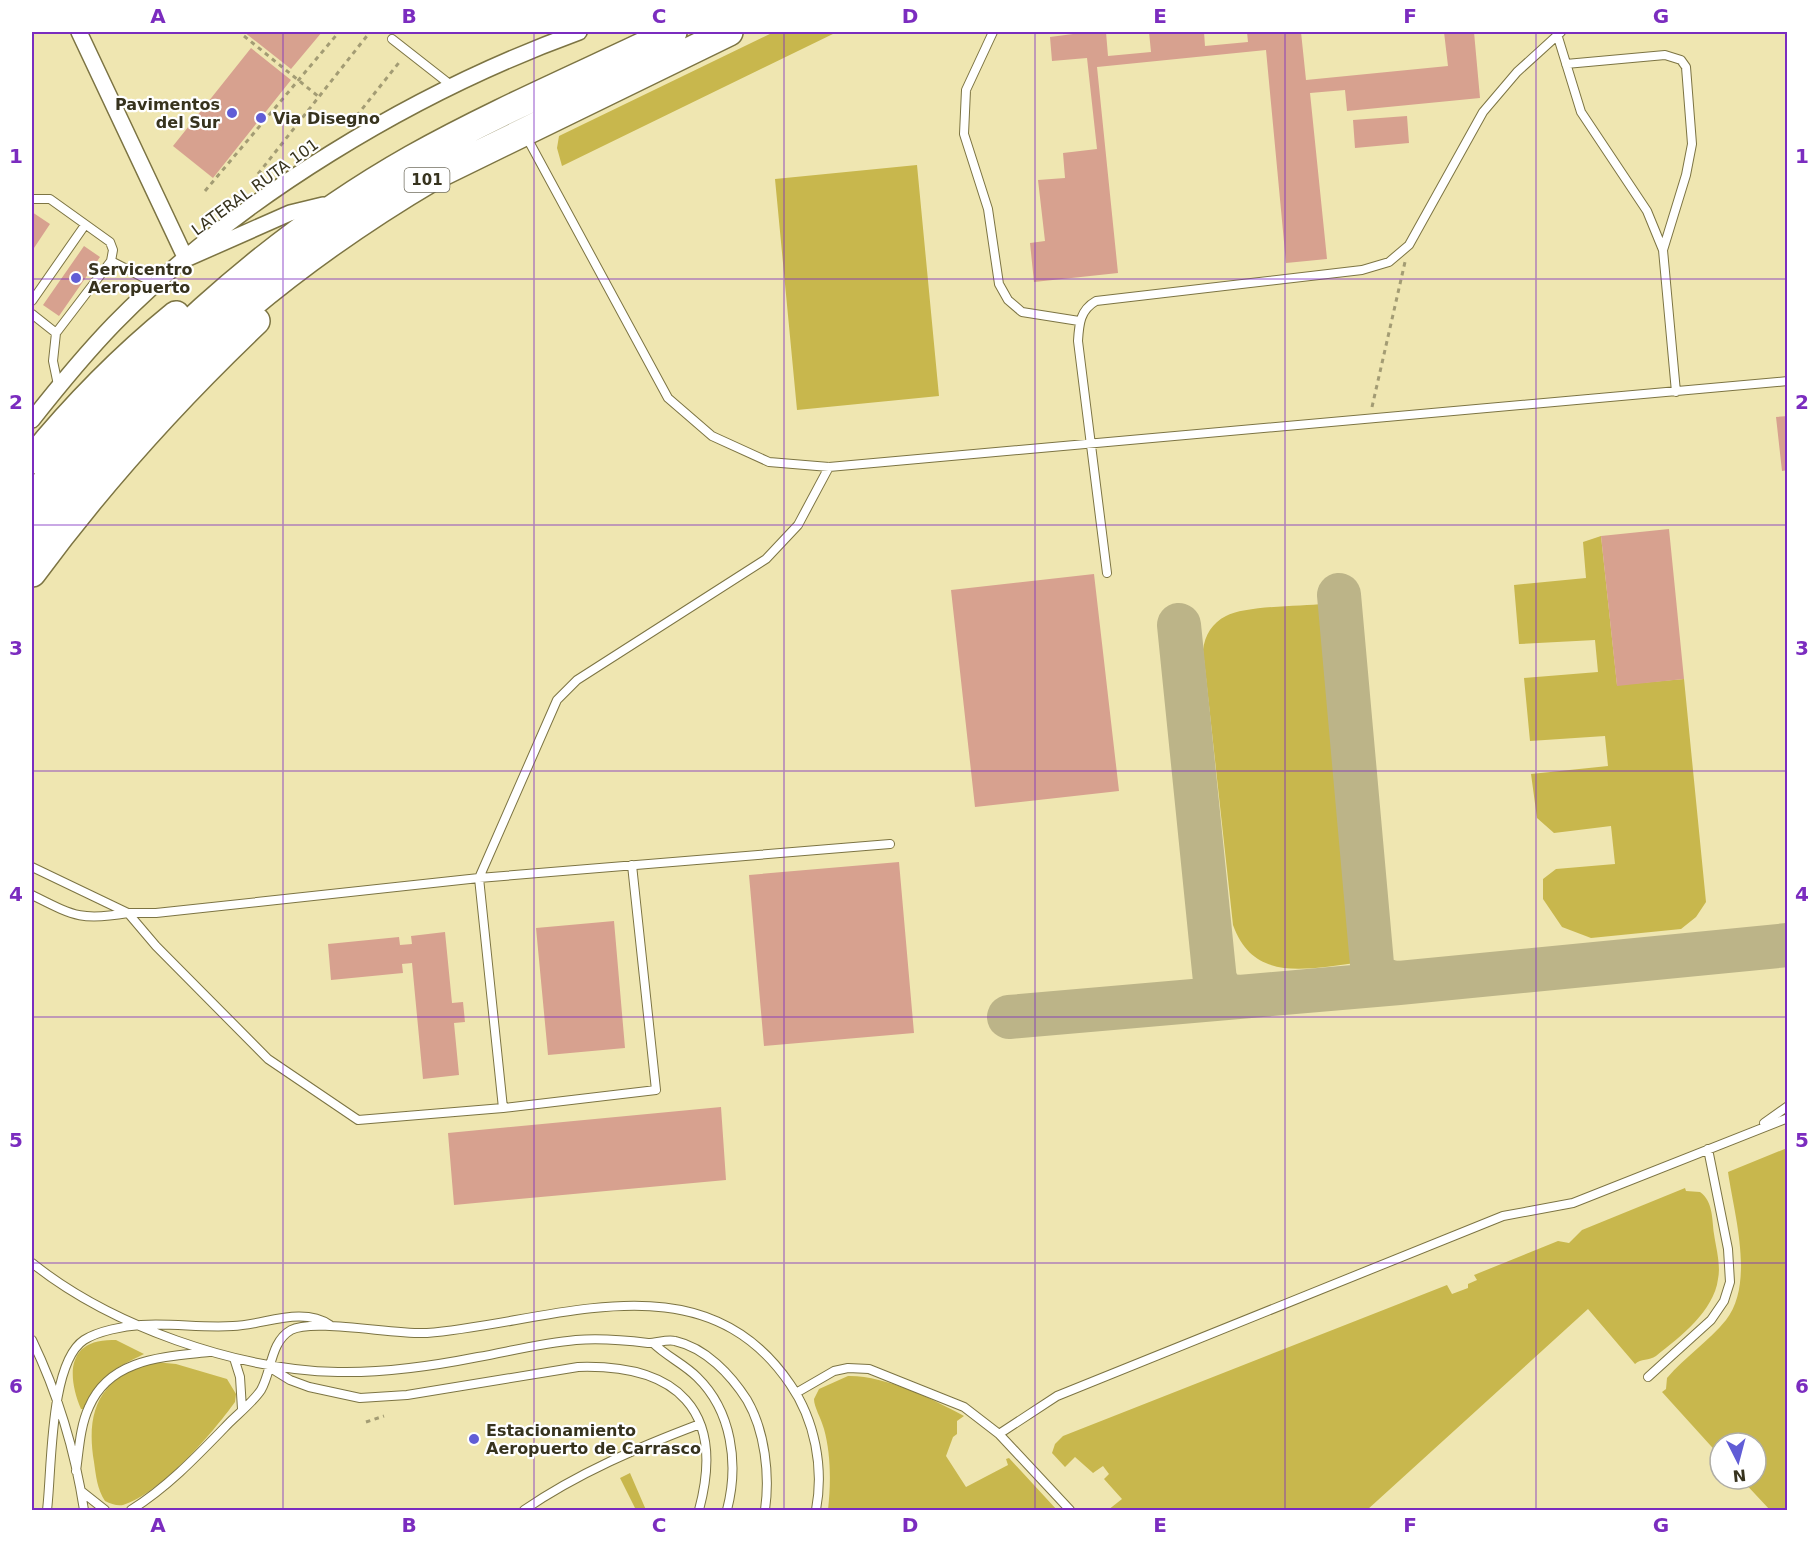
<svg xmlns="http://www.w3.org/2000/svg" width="1819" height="1542" font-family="'DejaVu Sans',sans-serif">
<rect width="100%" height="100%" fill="#efe6b1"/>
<path fill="#c8b74d" d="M774,32h63l-275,134 -5,-18 2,-12z
M917,165l22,231 -142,14 -22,-231z
M1601,536l16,149 67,-6 22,223 -10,15 -15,12 -90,9 -29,-11 -19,-28v-20l13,-10 59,-5 -4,-38 -57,7 -17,-15 -6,-44 77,-8 -3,-30 -75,5 -6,-63 74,-6 -3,-32 -76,4 -5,-59 72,-7 -3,-36z
M1324,604l33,359c-48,5 -103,21 -124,-38l-30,-275c2,-15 9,-27 23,-34 18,-10 75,-10 98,-12z
M1787,1148l1,362h-18l-29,-31h15v-36h-36v13l-58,-64 4,-3 1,-11c18,-21 42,-37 59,-58 29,-37 8,-106 2,-148z
M1685,1188l1,3 14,1c13,9 12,27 14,42 2,14 7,31 4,45 -4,32 -38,58 -62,77 -7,5 -15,2 -21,8l-47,-55 -221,201h-259l14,-11 -18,-20 5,-5 -6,-8 -10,7 -18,-16 -10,10 -13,-14 3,-9 8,-8 384,-151 5,9 16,-6v-4l9,-4 -3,-5 84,-34 11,2 13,-13z
M116,1340l28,14c-30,15 -46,22 -60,55h-3c-15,-36 -13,-71 35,-69z
M155,1362l21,2 51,15 9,15 -1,8c-23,32 -74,91 -112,103 -6,1 -12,-1 -18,-4 -8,-12 -9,-25 -11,-39 -9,-53 7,-86 61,-100z
M848,1376c36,-1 85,23 116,40l-7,5v13l-4,3 -7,19 20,31 42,-22 -2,-6 3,-1 48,52h-229c3,-26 3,-56 -4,-81 -3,-11 -10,-22 -10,-30l5,-10z
M630,1473l16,37h-10l-16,-32z"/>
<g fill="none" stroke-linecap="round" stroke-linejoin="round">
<path stroke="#bcb488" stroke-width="44" d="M1339,595l33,369c4,15 14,18 27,19
M1179,625l36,356 10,14 14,2
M1009,1017l390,-34 389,-38"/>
</g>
<path fill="#d7a18f" d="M244,32h78l-31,37z
M1073,32h33l2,24 43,-4 -2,-20h55l1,14 43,-4 -1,-10h54l5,48 142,-14 -4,-34h30l6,66 -133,13 -2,-21 -35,3 17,166 -41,4 -20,-213 -169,17 21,206 -84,9 -4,-39 15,-2 -7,-61 27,-2 -2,-25 34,-4 -10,-91 -35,3 -2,-24 23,-3z
M251,48l40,32 -78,98 -40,-32z
M1407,116l2,27 -54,5 -2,-28z
M32,212l18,12 -18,27z
M84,246l16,11 -41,59 -16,-11z
M1788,416v54l-6,1 -6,-54z
M1669,529l15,150 -67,7 -16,-150z
M1094,574l25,217 -144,16 -24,-217z
M899,862l15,171 -150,13 -15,-171z
M614,921l11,127 -77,7 -12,-127z
M445,932l7,71 11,-1 2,20 -11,1 5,52 -36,4 -11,-116 -10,1 1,9 -72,7 -3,-36 71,-7 1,8 12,-1 -1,-8z
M721,1107l5,73 -272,25 -6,-72z"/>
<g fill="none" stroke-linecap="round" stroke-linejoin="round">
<g stroke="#7c7443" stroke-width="10">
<path id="lane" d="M993,32l-27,58 -2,44 24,75 11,75 9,16 14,12 57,9
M1557,34l24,78 66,99 16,39 13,142
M392,39l60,47
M1566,64l99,-9 16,5 5,7 6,77 -6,31 -23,75
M526,136l142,262 44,38 57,26 60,5 959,-86
M32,199h18l60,43 3,8 -2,11 -55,72 -3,28 5,24
M111,261l45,23
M32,301l53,-76
M32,314l24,19
M1107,573l-29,-232c1,-17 2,-31 18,-40l266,-31 27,-8 20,-17 74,-133 34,-40 44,-40
M32,867l96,46h28l323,-35 411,-34
M32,895c42,21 49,26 96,18l28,33 112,113 90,61 145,-12 153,-18 -24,-225
M503,1108l-24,-230 78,-178 20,-20 189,-121 32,-34 31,-58
M1764,1123l24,-17
M32,1263c79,63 204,107 306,109 46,1 95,-6 140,-15 33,-6 65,-14 98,-17 24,-2 48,0 72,3 9,0 19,-4 27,-2 31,7 56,34 72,59 18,31 23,75 18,110
M32,1340c26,54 43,111 52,170
M653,1343c13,13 31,21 44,34 35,34 42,87 30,133
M234,1358l6,19 2,32
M269,1367l21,13 19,7 51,11 47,-3 171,-28c99,-3 148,43 121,143
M1648,1377l63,-57 13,-19 6,-19 -2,-33 -20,-100
M796,1393l38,-22 14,-3 21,1 95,38 35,27
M76,1471c3,-21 4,-45 13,-64 21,-49 75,-50 120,-55
M81,1491l24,19
M47,1510c5,-38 2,-147 37,-170 14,-9 40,-14 57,-15 31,-2 61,3 92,1 31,-1 69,-20 97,-1
M131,1510c38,-24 67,-55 98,-87 10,-10 24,-21 32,-33 11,-19 9,-48 30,-60 22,-12 104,5 136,3 125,-10 275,-79 363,51 25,36 34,84 26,126
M524,1510c54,-37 115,-63 176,-86
M1070,1510l-71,-76 58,-38 446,-180 70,-13 215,-85"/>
</g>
<g stroke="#7c7443" stroke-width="18">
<path id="street" d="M79,32l107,227 104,-46 33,-8
M32,420c26,-33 53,-66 82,-96 123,-126 300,-232 465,-292"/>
</g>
<g stroke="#7c7443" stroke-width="30">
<path id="highway" d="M32,460c43,-53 90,-101 144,-145
M32,500c98,-134 235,-259 380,-341 84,-47 174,-85 261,-127
M32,539c106,-149 244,-270 402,-363l295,-144
M32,573c67,-91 142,-174 224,-252"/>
</g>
<path stroke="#a39c74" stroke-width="3" stroke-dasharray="4.5 4.5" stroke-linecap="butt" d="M244,36l75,61
M351,123l50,-63
M258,174l112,-142
M205,191l134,-159
M1372,407l33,-145
M366,1422l18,-6"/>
<use href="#lane" stroke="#fff" stroke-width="8"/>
<use href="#street" stroke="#fff" stroke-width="15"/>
<use href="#highway" stroke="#fff" stroke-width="27"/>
</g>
<path fill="none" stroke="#7b2cbf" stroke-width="1.5" stroke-opacity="0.55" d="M283,32v1478M534,32v1478M784,32v1478M1035,32v1478M1285,32v1478M1536,32v1478M32,279h1756M32,525h1756M32,771h1756M32,1017h1756M32,1263h1756"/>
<g fill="#615dd6" stroke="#fff" stroke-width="2">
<circle cx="232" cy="113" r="6"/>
<circle cx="261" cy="118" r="6"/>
<circle cx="76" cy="278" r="6"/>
<circle cx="474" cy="1439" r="6"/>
</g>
<g text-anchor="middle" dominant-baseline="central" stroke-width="4.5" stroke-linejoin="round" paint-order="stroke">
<rect fill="#fff" stroke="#737062" stroke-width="1.5" x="404.5" y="168" width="45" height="24" rx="4.5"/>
<g font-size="15" font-weight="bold" fill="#37331e">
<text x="427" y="180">101</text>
</g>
<g font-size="16" font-weight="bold" fill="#37331e" stroke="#fff" text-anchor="start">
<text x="220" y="104" text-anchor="end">Pavimentos<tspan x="220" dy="18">del Sur</tspan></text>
<text x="273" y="118">Via Disegno</text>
<text x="88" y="269">Servicentro<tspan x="88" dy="18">Aeropuerto</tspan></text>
<text x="486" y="1430">Estacionamiento<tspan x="486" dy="18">Aeropuerto de Carrasco</tspan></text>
</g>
<g font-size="16" fill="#37331e" stroke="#fff">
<text transform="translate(255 187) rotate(-36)">LATERAL RUTA 101</text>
</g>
</g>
<rect width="1819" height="1542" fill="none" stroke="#ffffff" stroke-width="66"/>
<g transform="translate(1738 1461) rotate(174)"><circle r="28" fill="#ffffff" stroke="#afada5" stroke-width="1.5"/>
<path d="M0-4.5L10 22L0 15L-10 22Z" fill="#615dd6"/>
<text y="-9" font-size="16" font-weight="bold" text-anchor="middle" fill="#37331e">N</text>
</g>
<rect x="33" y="33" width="1753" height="1476" fill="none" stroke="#7b2cbf" stroke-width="2"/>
<g font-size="20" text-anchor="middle" font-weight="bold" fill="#7b2cbf">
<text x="158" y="23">A</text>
<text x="409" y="23">B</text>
<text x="659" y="23">C</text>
<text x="910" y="23">D</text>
<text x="1160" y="23">E</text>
<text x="1410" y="23">F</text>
<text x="1661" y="23">G</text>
<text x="16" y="163">1</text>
<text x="1802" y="163">1</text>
<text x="16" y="409">2</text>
<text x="1802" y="409">2</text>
<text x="16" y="655">3</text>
<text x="1802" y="655">3</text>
<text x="16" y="901">4</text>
<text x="1802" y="901">4</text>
<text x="16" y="1147">5</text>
<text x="1802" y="1147">5</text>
<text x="16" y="1393">6</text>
<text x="1802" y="1393">6</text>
<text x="158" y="1532">A</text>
<text x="409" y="1532">B</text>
<text x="659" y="1532">C</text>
<text x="910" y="1532">D</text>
<text x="1160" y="1532">E</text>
<text x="1410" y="1532">F</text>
<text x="1661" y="1532">G</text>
</g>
</svg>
